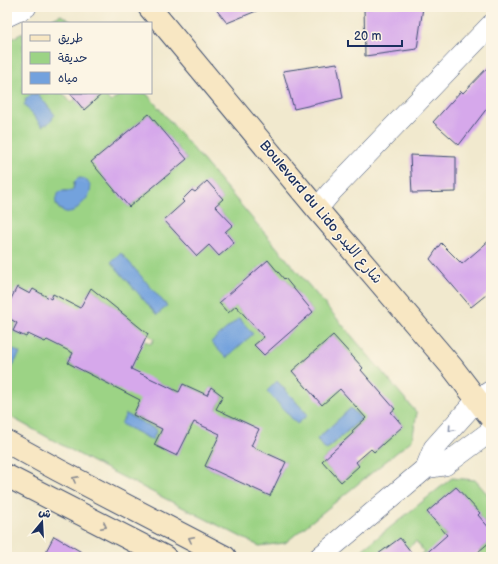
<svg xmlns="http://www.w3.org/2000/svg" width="498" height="564" font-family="'Balsamiq Sans','Playpen Sans Arabic',sans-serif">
<rect width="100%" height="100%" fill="#fcf5e5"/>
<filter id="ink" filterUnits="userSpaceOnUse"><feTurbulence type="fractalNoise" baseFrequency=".025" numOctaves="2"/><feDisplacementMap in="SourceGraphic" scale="8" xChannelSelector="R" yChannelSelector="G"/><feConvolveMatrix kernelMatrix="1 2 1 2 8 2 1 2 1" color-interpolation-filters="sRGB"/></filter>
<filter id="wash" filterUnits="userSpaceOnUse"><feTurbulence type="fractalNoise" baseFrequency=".012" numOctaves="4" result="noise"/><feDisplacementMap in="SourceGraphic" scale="16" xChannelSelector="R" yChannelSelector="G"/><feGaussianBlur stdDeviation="0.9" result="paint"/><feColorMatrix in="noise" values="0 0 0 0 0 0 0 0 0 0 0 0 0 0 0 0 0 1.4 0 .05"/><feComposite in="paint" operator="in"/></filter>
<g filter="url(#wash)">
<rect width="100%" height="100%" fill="#f1e9ce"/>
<path fill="#9cd385" stroke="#5c8172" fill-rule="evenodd" d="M61,15l12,8h-29z
M23,33v60h40l8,10 4,-4 9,11 19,-17 8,9 7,-6 -2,-3h30l271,320 -5,27 -127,103 -26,3 -168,-85 -84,-46v-39l12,-23 -12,-7v-29l10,6 -4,8 13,6 4,-6 9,8 6,3 27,-38 -18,-10 -3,5 -18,-9 -3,4 -12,-7 -11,20v-266zM33,95l22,20 -3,3 -6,7 -1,-1 -3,2 -18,-22 2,-2 -1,-2zM149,114l38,45 -58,48 -37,-46zM207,181l16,18 -8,7 18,19 -8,7 9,11 -15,13 -10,-11 -12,11 -33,-36 20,-18 -2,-2 10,-10 3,2zM74,183l15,11 -16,18 -13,-2 -4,-5 5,-14h11l1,-2zM121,254l46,52 -56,-43zM268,260l7,8 7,13 3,-3 14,16 -3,3 7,9 3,-3 7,9 -49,43 -10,-10 10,-8 -28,-31 -8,7 -9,-10zM91,288l63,51 -3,5 -70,-36zM84,333l52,24 -16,33 -52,-27zM333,335l30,33 -41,36 -30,-34zM151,379l28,13 4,-8 24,11 4,-8 12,9 -13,26 -13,-7 -20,41 -23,-11 8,-16 -29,-14zM277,382h1l30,33 -41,-24zM351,408l10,11 -34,31 -10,-11zM394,409l-3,3 12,14 -62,56 -19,-21 31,-28 -1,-2 14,-13zM225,413l33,16 -7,17 35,16 -16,34 -65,-30 15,-32 -4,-2z
M452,478l23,2 16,18v32l-13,-15 2,-2 -24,-26 -29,25 20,23 -3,2 6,20h-33l7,-5 -8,-11 -8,7 -24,7 -3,-4 -7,6h-21z
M491,541v16h-10l2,-2 -4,-4z"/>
<path fill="#73a2dd" stroke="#47689e" d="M37,93l18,22 -3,3 1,1 -7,6 -1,-1 -3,2 -18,-22 2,-2 -1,-2 7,-6 2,2z
M79,178c4,0 6,1 9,4 9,11 -8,23 -15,30 -14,3 -24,-12 -12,-21h11l1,-2 2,-8z
M121,253l46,53 -10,9 -46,-53z
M239,318l14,16 -27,24 -15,-16z
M7,346l13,7 -13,23z
M277,381l31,34 -11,9 -30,-33z
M351,408l10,11 -35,31 -9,-11z
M126,414l31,16 -5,10 -31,-16z"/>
<g id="blocks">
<path fill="#d6a8eb" d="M214,7h52l-39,16z
M364,7h59l-6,42 -52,7z
M337,63l6,35 -49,11 -11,-38z
M491,64v39l-32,42 -26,-23 28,-31 2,2z
M70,93h33l-19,17z
M149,114l38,45 -58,48 -38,-45z
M410,155l46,2v35l-44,1z
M207,181l16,18 -8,7 18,19 -8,7 9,11 -15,13 -10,-11 -12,11 -33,-36 20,-18 -2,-2 10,-10 3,2z
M491,239v52l-20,16 -41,-48 11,-16 21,21z
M268,260l16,19 1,-1 28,34 -49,43 -10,-10 10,-8 -28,-31 -8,7 -9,-10z
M17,287l13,7 3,-5 18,10 2,-5 27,14 11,-20 57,46 -17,35 48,23 4,-8 24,11 4,-8 12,9 -7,13 43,20 -8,17 35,16 -16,34 -65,-30 15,-32 -26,-12 -17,34 -23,-11 8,-16 -29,-14 7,-15 -72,-37 5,-10 -26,-13 -2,2 -17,-8 -2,3 -13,-6 4,-8 -10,-6v-10z
M333,335l30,33 -2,2 34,39 -4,3 12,14 -29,26 -3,-3 -15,13 3,4 -18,16 -19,-21 31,-28 -1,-2 14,-13 -26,-29 -18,16 -30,-34z
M456,487l24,26 -2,2 13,15v11l-19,16h-50l25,-22 -20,-23z
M54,536l36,21h-47z
M400,538l15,19h-41z"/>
</g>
</g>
<g filter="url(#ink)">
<use href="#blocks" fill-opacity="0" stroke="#3b4b6f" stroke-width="1"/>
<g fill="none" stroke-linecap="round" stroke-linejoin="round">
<g stroke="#3b4b6f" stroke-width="22">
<path id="minor" d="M7,16l19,-9
M317,209l14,-17 160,-167
M426,468l19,-3 46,-34
M320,557l106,-89 8,-20 43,-48 14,-9"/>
</g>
<g stroke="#3b4b6f" stroke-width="24">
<path id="secondary" d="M149,7l168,202 135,158 39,51
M7,442l51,28 167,87
M7,476l158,81"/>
</g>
<use href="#minor" stroke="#fff" stroke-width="21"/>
<use href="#secondary" stroke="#f8e7c3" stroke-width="22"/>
</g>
<defs><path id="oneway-chevron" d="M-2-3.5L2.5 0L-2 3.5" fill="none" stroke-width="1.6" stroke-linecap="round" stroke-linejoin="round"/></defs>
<use stroke="#8d97ae" href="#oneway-chevron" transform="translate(451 429) rotate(132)"/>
<g stroke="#8a8b90">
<use href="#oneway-chevron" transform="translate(75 479) rotate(-152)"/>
<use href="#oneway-chevron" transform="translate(104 526) rotate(27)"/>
<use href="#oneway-chevron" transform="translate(191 539) rotate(-153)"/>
</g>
</g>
<g text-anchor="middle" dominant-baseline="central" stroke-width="3" stroke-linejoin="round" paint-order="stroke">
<g font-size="14" fill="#1b2f5e" stroke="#fcf5e5">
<text transform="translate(321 212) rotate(50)">Boulevard du Lido شارع الليدو</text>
</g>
</g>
<rect width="498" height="564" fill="none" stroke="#fcf5e5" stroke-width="24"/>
<rect x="22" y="22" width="130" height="72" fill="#fcf5e5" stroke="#a2a6af"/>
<rect x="30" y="35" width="20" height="6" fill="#f8e7c3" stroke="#a2a6af"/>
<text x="58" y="42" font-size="12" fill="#1b2f5e">طريق</text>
<rect x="30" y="52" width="20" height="12" fill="#9cd385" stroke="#a2a6af"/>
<text x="58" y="62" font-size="12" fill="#1b2f5e">حديقة</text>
<rect x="30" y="72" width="20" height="12" fill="#73a2dd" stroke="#a2a6af"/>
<text x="58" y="82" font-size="12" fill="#1b2f5e">مياه</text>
<g transform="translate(42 522) rotate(18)" stroke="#fcf5e5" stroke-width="3" paint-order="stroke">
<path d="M0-3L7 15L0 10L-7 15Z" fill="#1b2f5e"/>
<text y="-6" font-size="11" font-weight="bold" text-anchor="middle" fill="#1b2f5e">ش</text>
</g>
<path d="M348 40v6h54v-6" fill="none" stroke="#1b2f5e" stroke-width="2"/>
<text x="354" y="40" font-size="12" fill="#1b2f5e" stroke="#fcf5e5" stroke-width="3" paint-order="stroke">20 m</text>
</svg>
